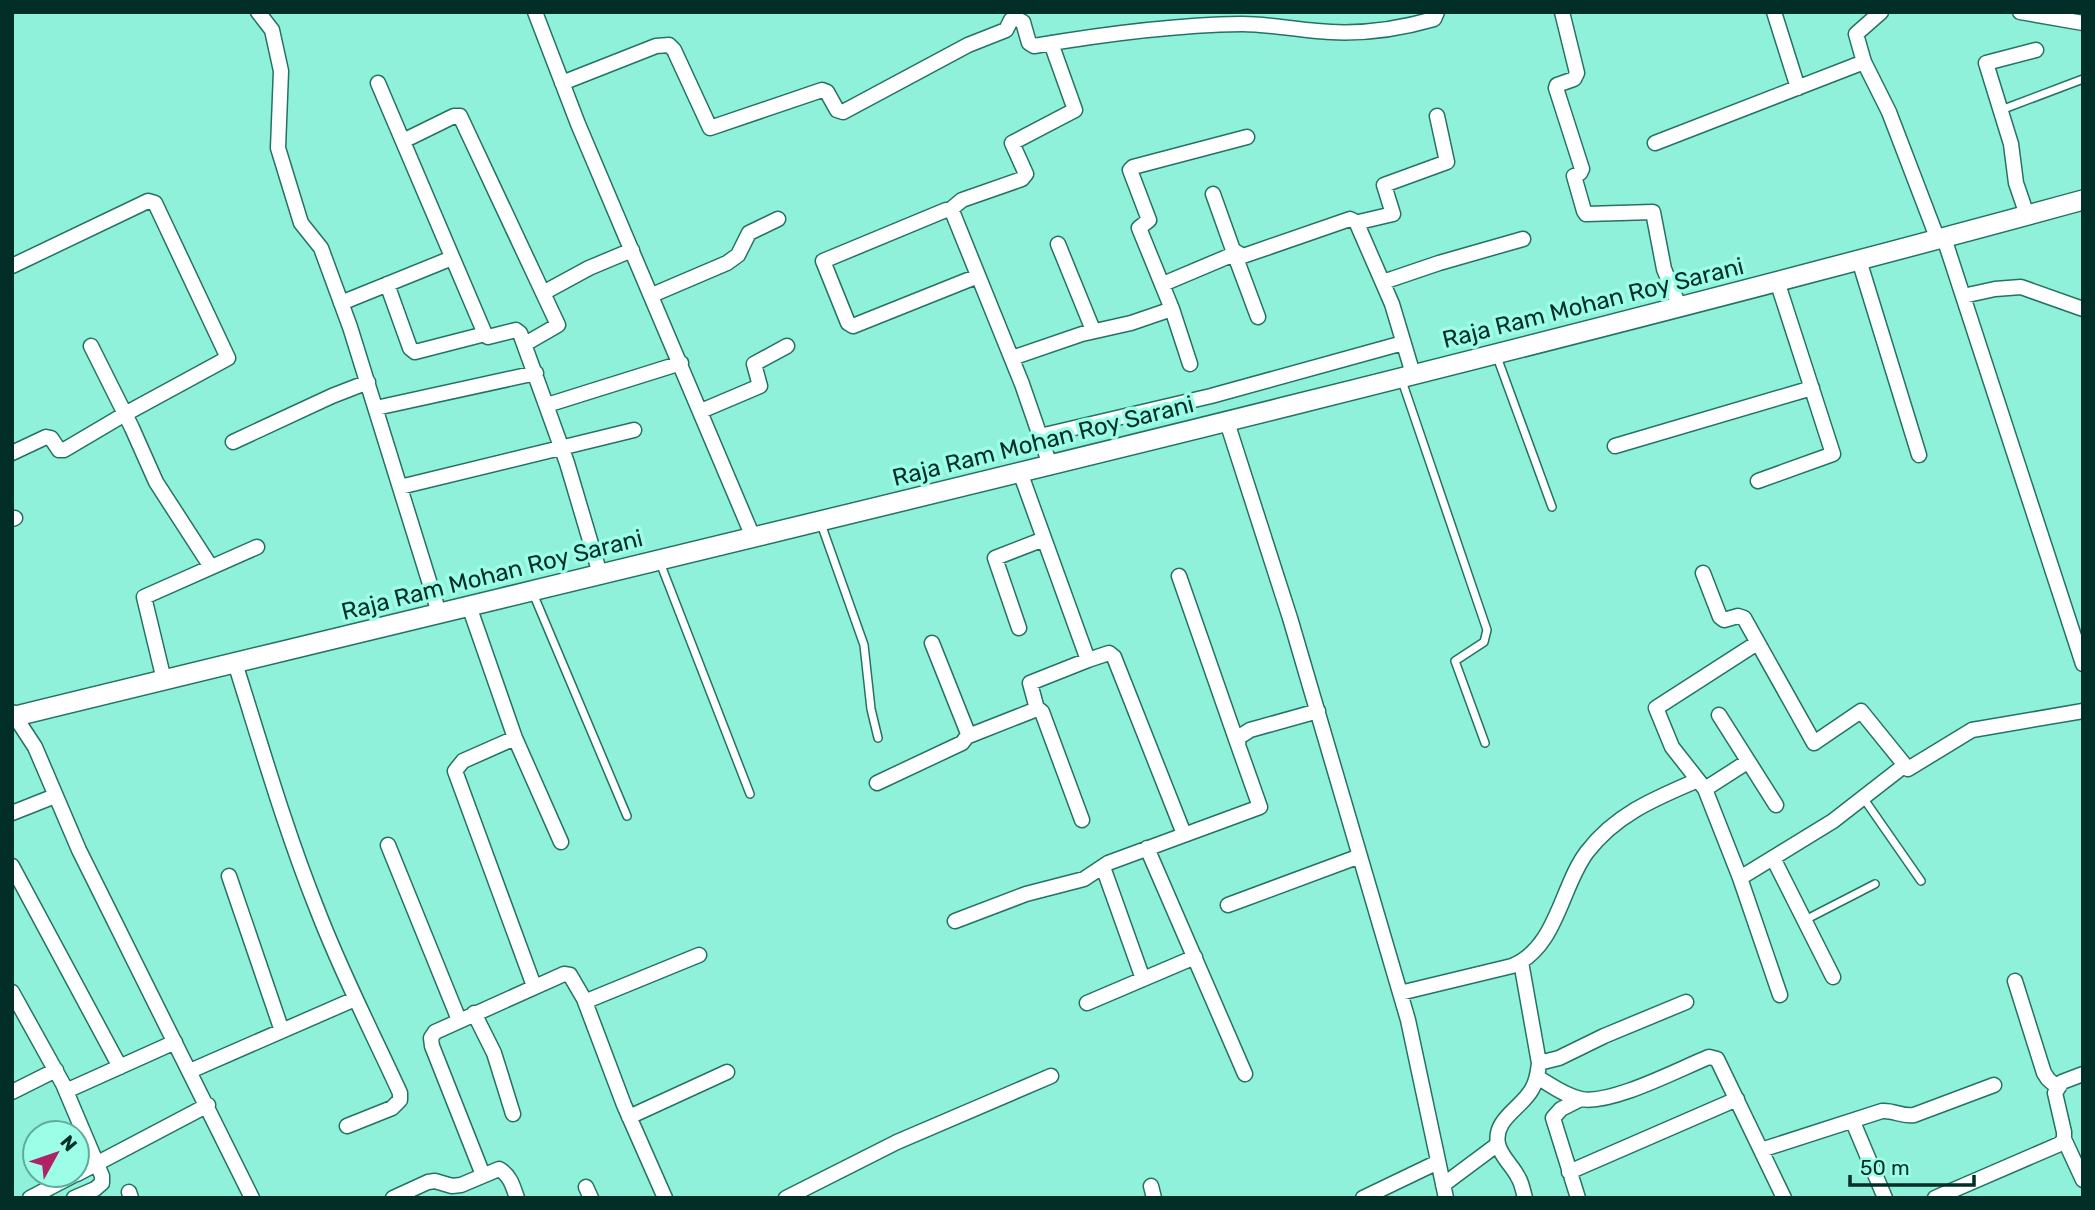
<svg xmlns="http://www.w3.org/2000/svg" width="2095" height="1210" font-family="Rubik,sans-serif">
<rect width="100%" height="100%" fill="#90f1da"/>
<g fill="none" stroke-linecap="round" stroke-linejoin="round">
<g stroke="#257263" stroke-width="10">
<path id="lane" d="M2001,110l82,-31
M1497,357l55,150
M1401,378l86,252 -3,12 -29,19 30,82
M820,521l44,124 7,64 7,29
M659,560l91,234
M532,591l95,225
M1864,799l57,82
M1805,920l70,-36"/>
</g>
<g stroke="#257263" stroke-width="17">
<path id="street" d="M258,12l14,18 9,41 -3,77 23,75 20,25 29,79 89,286
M535,12l43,112 175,413
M1562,12l15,61 -3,6 -17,6 -1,3 26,81 -2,4 -6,3 10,35 2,3 67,-2 11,57 15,37
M1774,12l24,76
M2020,12l63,11
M1864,62l-8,-28 25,-22
M378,83l107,251 3,3 28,-7 4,3 47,130 33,111
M562,83l94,-37 13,-1 5,5 36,78 112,-38 5,2 10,18 6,2 125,-67 38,-15 5,-10 4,-2 8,4 6,21 5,3c70,-12 138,-21 208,-22 25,0 50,5 75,7 39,4 79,-1 117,-12l3,-7
M403,141l51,-25h6l83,177 46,-25 43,-18
M1655,143l209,-81 25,50 49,128
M1213,194l20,56 10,6 107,-37 8,4
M950,210l12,-10 60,-21 4,-5 -14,-31 63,-33 -24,-67
M2027,215l-11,-32 -5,-39 -25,-81 50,-13
M1944,238l139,426
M1058,244l35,86
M1233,250l25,67
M1859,260l60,195
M12,266l136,-65 7,2 73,155 -103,56 -61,36h-5l-8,-12 -5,-1 -34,16
M978,276l-125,50 -5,-3 -25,-62 123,-51 6,1 70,173 28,81
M1383,282l56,-19 84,-24
M387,284l23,64 5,4 70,-18
M1163,284l71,-30
M652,295l75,-32 11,-8 11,-22 29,-14
M1963,296l32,-7 26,-2 62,22
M341,303l111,-45
M1172,309l18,55
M525,344l33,-19 -15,-32
M91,346l41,82 24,54 55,85
M1012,358l70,-24 49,-11 41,-14 -33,-81 10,-8 -19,-50 3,-3 114,-30
M1413,374l-21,-70 -34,-78 1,-4 34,-8 -9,-29 63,-23 -10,-46
M547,405l134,-42
M376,408l160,-35
M701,411l59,-25 -6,-22 33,-18
M1227,422l63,196 118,402 38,178
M1040,436l171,-40 192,-53
M233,442l99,-46 36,-14
M1615,446l197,-58
M1020,472l68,188 21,-7 5,4 70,177
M1758,481l75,-27 -56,-173
M400,487l234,-57
M12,519l3,-1
M1703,573l17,44 4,3 14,-4 6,2 70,125 47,-32 47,58 64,-39 111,-19
M1179,576l59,169
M469,606l46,132 46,104
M1019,628l-24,-70 49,-19
M932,643l35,88 4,4 66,-26 -7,-26 58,-23
M1757,643l-101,65 16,39 33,42 35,89 40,117
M235,663c26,82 50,166 82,246 24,63 55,123 83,184v7l-8,8 -45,18
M164,680l-20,-83 113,-50
M1037,708l5,4 40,108
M12,712l23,35 44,103 173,348
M1719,715l57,90
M515,738l-52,23 -8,10 79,215
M877,783l85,-40 7,-9
M1705,789l42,-27
M12,813l43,-17
M388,845l71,175
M1147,848l98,226
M1773,858l60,119
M12,866l108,201
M1103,867l40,112
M229,876l53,155
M1740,878l93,-57 72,-56
M1228,905l132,-49
M955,921l71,-27 58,-15 24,-16 152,-56 -22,-62 1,-8 11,-7 68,-19
M1521,962l18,101c-1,9 -2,18 -7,26 -10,19 -39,30 -34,55 3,13 14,21 20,33 4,6 5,14 7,21
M2015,981l29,92 4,6 9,8
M12,992l51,92 39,92v7l-7,6 -21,9
M1400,993l112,-27c45,-18 49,-80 75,-114 29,-38 69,-54 111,-72
M584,999l40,106 41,93
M1087,1003l108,-46
M474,1013l20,40 19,61
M1539,1063l20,-5 45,-22 82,-34
M190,1071l165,-72
M2083,1074l-21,8 -7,11 9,39v7l19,41
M1537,1077c14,8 28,19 44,22 30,6 98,-30 128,-42l8,2 67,139
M66,1091l109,-49
M12,1092l44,-22
M629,1117l98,-45
M1853,1122l32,76
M1761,1150l121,-39c12,-1 20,6 32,4l80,-30
M1569,1172l168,-73
M77,1174l131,-69
M483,1175l-51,-129 -1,-8 4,-6 129,-58 6,1 14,24 5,1 110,-45
M1443,1185l55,-41
M1151,1186l3,12
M586,1187l5,11
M129,1192l2,6
M30,1198l44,-23
M393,1198l35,-16 7,-1 17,5 9,-1 38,-16c11,6 14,17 18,29
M786,1198l111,-56 154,-66
M1363,1198l75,-36
M1578,1198l-25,-80 8,-9 20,-10
M1935,1198l125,-54 4,-5"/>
</g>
<g stroke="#257263" stroke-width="22">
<path id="secondary" d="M12,717c691,-169 1384,-330 2071,-517"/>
</g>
<use href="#lane" stroke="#fff" stroke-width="7"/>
<use href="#street" stroke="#fff" stroke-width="14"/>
<use href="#secondary" stroke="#fff" stroke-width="19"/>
</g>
<g text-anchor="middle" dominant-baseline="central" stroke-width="7" stroke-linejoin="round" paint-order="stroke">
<g font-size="24" fill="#012e26" stroke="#9dfee8">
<text transform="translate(1593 303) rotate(-14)">Raja Ram Mohan Roy Sarani</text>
<text transform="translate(1043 441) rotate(-14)">Raja Ram Mohan Roy Sarani</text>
<text transform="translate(492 575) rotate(-14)">Raja Ram Mohan Roy Sarani</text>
</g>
</g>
<rect width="2095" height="1210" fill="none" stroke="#012e26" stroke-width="28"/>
<g transform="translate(56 1154) rotate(50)"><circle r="33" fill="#9dfee8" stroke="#5fab9a" stroke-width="2"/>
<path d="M0-5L12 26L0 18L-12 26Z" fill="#ad2365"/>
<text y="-10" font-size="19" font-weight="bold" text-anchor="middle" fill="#012e26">N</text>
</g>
<path d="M1850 1175v10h124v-10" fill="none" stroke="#012e26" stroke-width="3.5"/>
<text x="1860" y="1175" font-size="21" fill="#012e26" stroke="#9dfee8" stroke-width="5" paint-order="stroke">50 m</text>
</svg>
